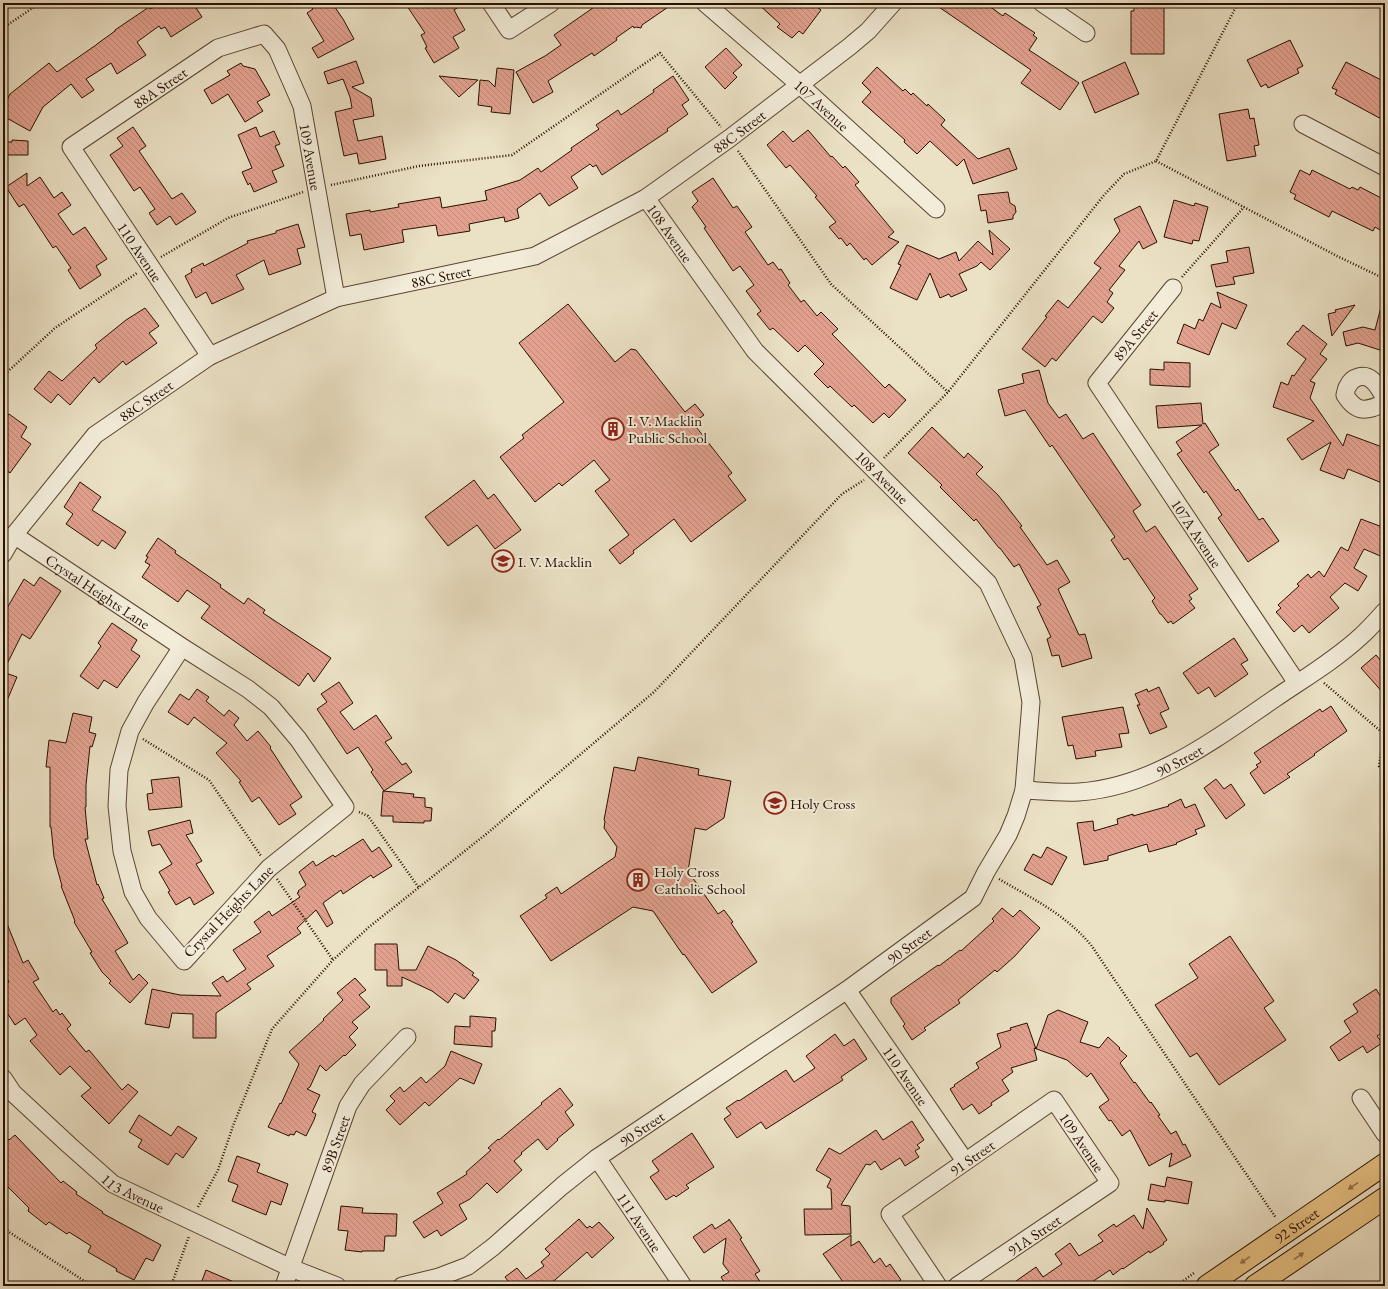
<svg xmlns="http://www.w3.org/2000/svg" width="1388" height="1289" font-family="'EB Garamond',serif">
<defs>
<pattern id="building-back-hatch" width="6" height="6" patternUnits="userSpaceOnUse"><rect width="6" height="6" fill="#e3a290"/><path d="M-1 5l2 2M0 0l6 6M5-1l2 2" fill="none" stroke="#c38a7a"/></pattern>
</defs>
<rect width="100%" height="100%" fill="#ebe1c5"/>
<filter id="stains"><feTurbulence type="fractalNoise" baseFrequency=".005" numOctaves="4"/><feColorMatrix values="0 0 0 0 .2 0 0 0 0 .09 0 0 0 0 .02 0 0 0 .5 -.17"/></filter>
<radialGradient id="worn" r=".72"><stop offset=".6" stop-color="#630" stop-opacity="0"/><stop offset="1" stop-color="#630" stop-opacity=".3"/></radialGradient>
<path fill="url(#building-back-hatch)" stroke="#280f00" d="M159,3h34l9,14 -31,20 -6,-10 -4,2 -2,-3 -22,16 9,13 -29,19 -6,-11 -25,16 8,11 -12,8 -11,-14 -28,23 -13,24 -27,-15v-8l7,-14 39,-31 8,9 39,-27 1,-1 18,-13v-1l34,-23 1,2z
M309,3h23l11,16 11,20 -36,19 -6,-10 12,-7 -17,-28 6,-4z
M405,3h60l-11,7 11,20 -12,7 6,11 -25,15 -9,-15 2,-1 -6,-12 4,-2z
M600,3h74l-32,22 -1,3 -5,-1 -2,1 -1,-2 -17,12 1,2 -23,16 -2,-3 -44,28 5,11 -20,11 -17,-31 29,-16 16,-11 -7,-10z
M757,3h55l9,7 -18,24 -4,-3 -7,7 -15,-11 3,-3z
M933,3h52l18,13 2,-3 30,20 -2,2 4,3 -8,12 50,33 -19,27 -39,-27 10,-13z
M1134,6l30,1v47h-33v-43h3z
M1290,40l13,26 -6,3 2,4 -31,15 -2,-4 -5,3 -14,-27z
M726,48l16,17 -9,8 4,4 -12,12 -20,-22z
M356,61l8,22 -12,4 19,11 3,18 -21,4 5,21 24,-5 4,23 -27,5 -2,-11 -13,3 -4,-19 -5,-25 17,-4 -2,-11 -7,-18 -15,5 -4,-12z
M1125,62l14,32 -44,19 -13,-31z
M1346,62l39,20v39l-50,-27 2,-4 -5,-2z
M241,63l2,3 12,3 15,26 -13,7 6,9 -18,11 -17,-28 -16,10 -8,-14 26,-15 -3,-4z
M877,67l26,24 2,-2 6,6 2,-2 14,13 1,-2 17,16 -4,5 37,34 31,-11 8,21 -44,15 -9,-25 -7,7 -27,-25 -13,13 -13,-12 1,-2 -43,-38 9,-10 -9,-9z
M497,68l17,2 -4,44 -19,-2 1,-5 -14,-2 2,-25 9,1 6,6z
M439,76l39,4 -19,17z
M673,76l16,24 -7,5 6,9 -21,15 1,2 -66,44 -6,-10 -3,2 -3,-3 -19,13 7,11 -29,18 -9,-13 -23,16 2,9 -14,4 -1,-5 -35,7 1,7 -32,5 -2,-11 -34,5 2,12 -40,8 -3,-16 -11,2 -4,-22 24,-4v2l29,-5 -1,-3 42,-7 2,11 45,-8 -2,-9 35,-11 18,-12 3,4 31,-22 -1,-2 28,-19 -3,-4 22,-15 3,5 33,-23 -1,-2z
M1248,109l2,10 4,-1 5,27 -5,1 2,10 -29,5 -8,-47z
M133,127l13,19 -7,5 33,48 10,-6 14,19 -20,13 -6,-9 -13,9 -8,-12 6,-4 -15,-22 -6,4 -24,-36 13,-9 -6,-8z
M256,127l4,10 14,-6 6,13 -5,2 9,20 -12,5 5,11 -23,10 -4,-9 -2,2 -6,-13 10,-4 -14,-33z
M808,130l23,27 1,-1 11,12 2,-2 14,16 -4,3 39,47 -6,5 11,5 -27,23 -6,-7 -2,2 -14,-17 -3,3 -6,-8 -2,1 -10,-12 7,-5 -21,-25 2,-1 -27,-31 -4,3 -19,-23 16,-14 10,11z
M12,140l16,1v14h-25v-13h9z
M1300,170l10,5 2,-5 38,19 2,-2 6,3 2,-3 25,13v33l-10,-6 -2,4 -41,-20 -3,6 -35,-18 2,-4 -6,-3z
M27,173v13l13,-9 14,21 8,-6 9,13 -13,9 15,21 12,-8 22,32 -11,7 5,9 -21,14 -12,-19 3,-2 -15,-22 -3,2 -29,-44 -5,3 -13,-20z
M713,178l20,30 4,-2 15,21 -7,5 23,33 5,-3 6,8 2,-1 9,14 -2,2 13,17 3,-2 13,16 4,-4 17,17 -6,5 53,54 4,-4 17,16 -17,18 -5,-5 -11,10 -19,-18 -2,2 -22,-21 -2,2 -14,-14 10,-10 -19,-19 -7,7 -25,-24 -3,2 -13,-16 4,-3 -15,-20 8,-6 -14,-19 -7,5 -29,-43 2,-1 -14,-20 6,-6 -6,-9z
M1008,192l2,11 5,3 1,6 -3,4v3l-25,4 -2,-13 -5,1 -3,-16z
M1174,200l20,6 1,-3 13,4 -9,34 -6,-1 -1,4 -28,-7z
M1140,206l17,36 -14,7 -4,-8 -20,25 6,4 -16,20 4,3 -6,9 7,6 -12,15 -9,-7 -37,45 -4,-3 -7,9 -23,-18 25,-32 -2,-1 13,-16 10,8 33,-40 -7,-5 26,-32 -6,-12z
M298,224l7,23 -8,2 4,15 -32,11 -5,-15 -28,15 8,14 -32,15 -6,-12 -10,6 -11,-22 7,-4 -1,-3 12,-6 1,3 44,-23 -1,-2 29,-8v-2z
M989,230l21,19 -20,21 -9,-8 -4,4 -18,8 8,16 -16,7 -2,-3 -9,4 -10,-25 -13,27 -27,-12 11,-23 -3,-1 9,-19 32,14 17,-7 3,9 19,-20 15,14z
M1249,247l5,26 -21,4 2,7 -19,3 -5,-22 17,-3 -2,-11z
M1217,292l30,13 -11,24 -14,-6 -13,32 -32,-12 7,-19 11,5 4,-10 4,2 8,-18 10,5z
M568,304l47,58 16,-13 5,1 49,62 10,-8 9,11 -11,8 39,50 -4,3 18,24 -55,42 -17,-23 -41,32 1,2 -14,11 -11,-14 20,-15 -34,-44 15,-11 -16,-20 -32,26 -3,-3 -24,19 -35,-45 24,-19 -2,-3 42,-33 -45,-59z
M1355,305l-9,12 -14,19 -4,-22 8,-2 -1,-2z
M1381,307l4,1v36l-2,7 -25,-8 -12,3 -3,-14 20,-5 12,3z
M145,308l14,18 -10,7 8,10 -31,22 -3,-4 -24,22 -5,-6 -24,28 -12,-11 -7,9 -17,-14 15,-18 13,10 35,-33 -2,-3 31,-25z
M1303,325l24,19 -7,10 7,5 -17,22 5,2 -5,15 33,48 4,-12 38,14v27l-3,8 -34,-14 -4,10 -24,-9 11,-28 -29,18 -15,-21 27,-18 -41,-14 8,-25 7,3 4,-10 2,1 12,-17 -19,-15 10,-13 1,1z
M1164,362l26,1v24l-40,-2v-16l14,1z
M1039,370l9,33 11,15 7,-4 17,25 10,-6 48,72 -8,6 13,21 9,-6 43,63 -9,6 3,4 -3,2 6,7 -22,16 -2,-3 -3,2 -7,-9h-1l-8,-13 3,-3 -27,-40 -4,2 -13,-20 4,-3 -63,-92 -2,2 -25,-37 -20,6 -7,-26 26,-7 -2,-9z
M1201,403l2,21 2,-1 14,22 -10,7 27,39 2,-2 21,31 4,-2 16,23 -31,21 -30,-44 4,-3 -16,-24 -2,2 -27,-39 5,-3 -6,-9 26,-17 -44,3 -2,-22z
M9,414l18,13 -6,10 10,7 -21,29 -7,-5v-46z
M932,427l32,31 4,-5 15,14 -7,7 22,21 24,31 -2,1 27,38 10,-5 13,22 -12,7 21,46 6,-1 7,24 -30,9 -3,-12 -7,1 -5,-17 4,-2 -14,-30 4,-2 -22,-41 -5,3 -14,-19h-1l-23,-29 -2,2 -34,-34 2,-2 -34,-32z
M474,480l14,19 6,-5 27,36 -26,19 -18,-24 -29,21 -23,-29z
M80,482l21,15 -9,13 34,22 -11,17 -13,-9 -4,6 -32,-22 7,-10 -9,-7z
M1361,519l24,9v30l-21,-9 -10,19 13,8 -9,15 -13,-8 -15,14 9,11 -30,25 -7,-8 -8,7 -18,-20 5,-4 -3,-3 21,-19 -2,-2 11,-10 3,4 8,-7 5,6 17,-30 7,4z
M158,538l18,13 -1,2 46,32 -1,2 24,17 4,-6 17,12 -2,3 68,45 -17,24 -6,-9 -9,13 -98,-68 9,-12 -23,-16 -9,12 -36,-25 8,-12 -5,-3 3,-5 -2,-1z
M40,577l21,14 -31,48 -8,-5 -19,38 14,5 -14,33v-95l21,-36 10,7z
M112,623l25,17 -6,10 9,6 -23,32 -13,-8 -6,9 -18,-13 21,-30 -3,-3z
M1234,638l14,22 -7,4 7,10 -33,23 -6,-10 -11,7 -15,-21z
M1376,655l9,10v30l-24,-27z
M339,682l14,21 -13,9 14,18 22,-15 16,23 -7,4 17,23 4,-2 6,9 -28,19 -13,-19 2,-2 -15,-23 -11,7 -30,-45 10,-7 -6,-8z
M1159,687l10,22 -9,4 7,14 -17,7 -13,-29h3l-5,-11 12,-5 1,3z
M197,689l12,8 -3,4 18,15 5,-6 10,8 -5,7 13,16 11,-10 13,16 -1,1 32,49 -12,8 6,9 -17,11 -20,-28 -7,5 -13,-20 2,-1 -25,-28 11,-10 -33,-26 -6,8 -20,-13 12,-18 9,6z
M1331,706l16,25 -33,23 1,1 -28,19 3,3 -26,17 -14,-21 8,-6 -2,-2 5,-3 -7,-9 66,-44 2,3z
M1123,707l6,26 -10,1 3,13 -27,4 1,5 -20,3 -3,-14 -5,1 -6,-29z
M73,713l19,4 -3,15 7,2 -4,13 -2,-1 -4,39v22h-1l3,32h-3l12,46 1,-1 6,14 -2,1 26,44 -13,8 18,29 6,-6 9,9 -18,20 -21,-20 2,-2 -9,-9 -12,-19 2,-1 -18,-30 1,-1 -14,-35h1l-8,-29 -3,-30h-1v-60h-4l3,-27 17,3z
M638,757l61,12 -1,6 33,6 -7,37 -18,12 -11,-2 -7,43 30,43 6,-4 9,12 -2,1 26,39 -45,31 -28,-39 -1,1 -30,-44 -20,-4 -82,54 -31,-45 27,-18 -2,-3 12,-8 4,7 54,-37 2,-10 -13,-19 1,-7 -1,-1 10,-53 21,4z
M179,777l3,30 -33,3 -2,-16 6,-1 -2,-13z
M1216,779l8,10 7,-5 14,21 -19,14 -22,-31z
M383,791l31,3 -1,3 12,1v9l7,1 -1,13h-7v2l-31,-1v-6h-12z
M1181,799l4,9 10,-4 10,22 -10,4 2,4 -21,9 1,1 -28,8 -2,-8 -39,12v4l-24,5 -7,-42 16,-2 1,10 24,-7 -1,-5 16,-5v2l36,-10 -1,-1z
M190,820l3,13 -7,2 16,26 -6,3 18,29 -20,12 -4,-8 -14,8 -8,-13 2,-1 -11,-19 13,-8 -12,-20 -8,2 -4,-15z
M363,839l9,13 7,-5 13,19 -19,12 -2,-3 -28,19 -2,-4 -18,13 10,20 -6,4 -11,-17 -19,18 4,5 -34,23 7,10 -27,18 4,5 -35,24v25h-23v-24l-21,-1 -3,15 -24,-4 7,-35 28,6 41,1 -9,-13 11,-7 4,6 19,-13 -13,-19 28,-18 -7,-10 15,-11 3,5 28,-19 -3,-4 2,-1 -1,-1 8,-6 -7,-13 14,-11 3,5 17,-11 2,2z
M1047,847l20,10 -15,28 -28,-15 9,-16 8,4z
M1002,908l11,9 7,-7 20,18 -25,28 -18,16 -2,-2 -37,30 2,3 -36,25 2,2 -14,10 -9,-14 2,-2 -14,-21v-5l47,-33 1,1 21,-16 1,1 33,-30 -2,-2z
M3,914l20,49 5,-3 11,19 -6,3 20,30 3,-3 4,6 2,-2 9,12 -4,4 19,23 3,-2 33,40 6,-6 10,8 -29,32 -28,-28 10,-8 -21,-22 -10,9 -30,-34 7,-6 -12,-17 -10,7 -9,-14 2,-1 -5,-9v-15l6,-4 -6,-11z
M1230,936l44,65 -10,7 22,32 -67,45 -22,-32 -7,4 -35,-52 43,-27 -9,-14z
M375,944h22l2,26h17l12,-24 28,14 18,13 -2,2 7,5 -15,19 -9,-6 -7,10 -16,-12 -30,-14v9h-15v-16h-12z
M355,978l11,12 -7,5 11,12 -18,15 6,6 -9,9 7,8 -11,11 -1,-1 -18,16 -6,-6 -10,22 -3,2 13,6 -8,17 4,2 -2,6 -8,16 -10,-5 -2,4 -4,-1 -1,2 -21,-9 12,-24 1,1 18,-40 -10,-12 35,-32 -1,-1 20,-19 -6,-7z
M1376,989l9,14v28l-8,5 5,7 -15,10 -4,-7 -24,15 -9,-14 21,-15 -7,-11 14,-9 -5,-8z
M1058,1010l30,12 -8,20 19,6 9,-11 12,11 -1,1 8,7 -7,7 14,20 1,-1 15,21 1,-1 9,13 -2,1 13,18 5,-3 7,14 2,-1 6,12 -22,11 3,-14 -23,13 -19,-36 -8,6 -11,-16 -2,1 -10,-14 10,-7 -18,-27 -4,4 -20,-17 -33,-12 3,12 -26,8 2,4 -11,8 7,11 -18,12 1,2 -13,9 -7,-10 -9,6 -13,-21 5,-3 -1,-1 25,-17 -3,-5 25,-16 -4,-13 14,-4 -1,-2 17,-5 9,26 12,-34z
M470,1016l26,2 -1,13h-3v16l-38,-3 1,-18 15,1z
M835,1034l9,12 10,-7 13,20 -26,18 2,3 -77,49 -5,-7 -24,16 -13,-19 7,-5 -5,-6 12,-8 1,1 47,-31 8,12 21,-14 -9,-12z
M451,1051l31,13 -8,20 -14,-6 -31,28 -4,-4 -25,23 -14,-15 9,-9 -5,-5 10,-9 4,5 17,-15 5,6 19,-17z
M560,1088l13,17 -8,7 9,13 -17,14 1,1 -11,10 -9,-11 -17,14 1,1 -8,7 8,9 -25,23 -10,-10 -17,16 -11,6 8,14 -26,17 -4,-6 -13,8 -11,-16 30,-19 -6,-10 30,-19 -1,-2 25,-22 -3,-2 10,-9 1,1 43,-36 -1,-1z
M139,1115l32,21 7,-10 19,12 -14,20 -7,-5 -8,12 -30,-18 4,-7 -13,-8z
M912,1121l12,19 -7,5 3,3 -5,3 4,6 -14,9 -5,-8 -19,12 -6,-9 -5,4 -4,-1 -25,41 9,1 1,28 -46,1 -1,-26h28l-1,-20 -4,-2 4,-8 -15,-9 13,-22 11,6 36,-24 7,10z
M692,1133l22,34 -28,18 3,3 -13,9 -2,-2 -8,5 -16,-23 9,-6 -7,-10z
M3,1134l6,6 6,-5 46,48 2,-2 14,11 -1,2 27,18 -1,1 59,32 -8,16 -7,-3 -12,22 -18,-9 1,-2 -29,-17 3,-6 -22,-14 -2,2 -18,-12 -3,3 -18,-14 1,-3 -26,-26z
M237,1156l23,8 -3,8 31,12 -7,21 -10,-4 -5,14 -34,-14 6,-16 -10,-4z
M1167,1177l25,5 -4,22 -23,-4v2l-17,-2 3,-16 14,3z
M341,1206l22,2 -1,5 35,1 -1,22h-11l-1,15h-22v1l-17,-2 3,-19 -10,-1z
M1147,1208l20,32 -4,3 1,1 -14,9 -1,-2 -26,18 -1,-1 -9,7 -3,-5 -24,16h-77l27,-19 7,10 19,-13 -7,-10 15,-11 9,13 24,-15 -5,-6 16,-11 2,3 18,-12 9,14z
M579,1219l8,9 3,-2 2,2 7,-6 15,16 -22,20 -5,-6 -39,34h-36l-7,-9 12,-9 9,11 18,-13 -3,-4 9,-8 -5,-5z
M729,1219l13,19 -2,1 20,32 -5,3 8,12h-36l-6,-9 8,-5 -6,-8 3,-26 -22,15 -11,-16 19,-13 3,5 14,-9z
M851,1235v11l8,-5 15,22 6,-5 6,9 4,-3 11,16 -9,6h-46l-23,-32z
M206,1270l35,15v1h-41z"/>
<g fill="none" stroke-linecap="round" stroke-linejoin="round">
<g stroke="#594431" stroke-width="19">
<g id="minor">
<path d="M491,3l18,27 42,-27"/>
<path id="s1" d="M705,3l95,82 136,124"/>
<path d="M1042,3l44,30"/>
<path d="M1303,124l82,43"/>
<path id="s2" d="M1173,288l-76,95 200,300"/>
<path id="s3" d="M210,356l-139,-209 147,-99 46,-14 13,15 25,57 34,192"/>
<path d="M1385,399c-3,-6 -7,-14 -13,-19 -8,-7 -20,-3 -24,6 -2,2 -2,6 -3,9 12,19 21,16 40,8"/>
<path id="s4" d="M14,535l168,112 66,42 23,18 27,32 47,68 -76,61 -85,93 -36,-43 -15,-26 -11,-41 -5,-45 2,-36 11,-39 16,-29 36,-55"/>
<path id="s5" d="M3,554l11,-19 81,-100 115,-79 126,-58 199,-42 111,-58 84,-60 119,-91 19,-16 25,-28"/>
<path id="s6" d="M1024,790c18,1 36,3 55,2 74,-5 135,-52 195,-93 29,-20 60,-38 86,-62 9,-8 17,-17 25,-26"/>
<path id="s7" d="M847,990l118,171"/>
<path id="s8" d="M3,1078l10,15 56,52 44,39 178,84 46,18"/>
<path d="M1361,1098l24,36"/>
<path id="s9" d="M597,1158l86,128"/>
<path id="s10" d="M284,1286l64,-180 14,-22 45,-47"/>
<path id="s11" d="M402,1286l37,-9 29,-11 25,-19 69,-61 35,-28 250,-168 126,-92 13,-26 22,-37 8,-19 8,-26 7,-88 -8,-45 -35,-74 -233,-232 -109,-153"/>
<path id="s12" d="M938,1286l-48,-72 164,-114 56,83 -153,103"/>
</g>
</g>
<g stroke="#280f00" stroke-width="23">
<g id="major">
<path id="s13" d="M1207,1286l178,-122"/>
<path d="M1255,1286l130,-88"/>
</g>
</g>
<path stroke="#280f00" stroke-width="2.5" stroke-dasharray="1 2" stroke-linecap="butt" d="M3,28l37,-25
M738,151l93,133 117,108
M1156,161l181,95 48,23
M331,185l88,-19 93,-11 148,-102 61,74
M161,257l67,-39 75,-26
M1182,277l62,-70
M3,376l52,-48 82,-55
M884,458l64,-66 156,-197 20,-21 32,-13 82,-158
M1324,683l60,51 -5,32 6,8
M143,739l66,41 52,76
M359,812l9,4 51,72
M277,879l56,81
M999,879c34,20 66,35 92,66l185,273
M198,1207l20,-37 15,-44 39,-97 61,-69 36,-33 121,-96 164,-139 188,-198 22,-14
M3,1226l6,6 83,54
M171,1286l18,-50
M1176,1286l18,-13"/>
<use href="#minor" stroke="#f2ecd9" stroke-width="17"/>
<use href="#major" stroke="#e6c082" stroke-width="21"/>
</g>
<defs><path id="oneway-solid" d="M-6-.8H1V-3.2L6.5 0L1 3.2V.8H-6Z"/></defs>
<g fill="#907048">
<use href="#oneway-solid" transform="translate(1353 1186) rotate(146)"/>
<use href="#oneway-solid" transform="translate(1299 1256) rotate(-34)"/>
<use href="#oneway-solid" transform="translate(1245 1260) rotate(146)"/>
</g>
<defs>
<g id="building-ring" transform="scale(1.15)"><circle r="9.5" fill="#f2ecd9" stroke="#8f2418" stroke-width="1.5"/><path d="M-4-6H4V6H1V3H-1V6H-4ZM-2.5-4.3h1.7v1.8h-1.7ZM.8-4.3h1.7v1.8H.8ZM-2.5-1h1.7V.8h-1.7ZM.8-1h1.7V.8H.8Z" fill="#8f2418"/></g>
<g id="school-ring" transform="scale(1.15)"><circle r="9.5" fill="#f2ecd9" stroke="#8f2418" stroke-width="1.5"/><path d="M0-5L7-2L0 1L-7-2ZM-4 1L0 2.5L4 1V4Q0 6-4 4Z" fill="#8f2418"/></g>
</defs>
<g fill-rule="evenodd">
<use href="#building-ring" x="613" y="429"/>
<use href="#school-ring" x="503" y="561"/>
<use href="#school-ring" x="775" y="803"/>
<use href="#building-ring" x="638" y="880"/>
</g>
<g text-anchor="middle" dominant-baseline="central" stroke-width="4" stroke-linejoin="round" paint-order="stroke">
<g font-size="15" fill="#280f00" stroke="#f2ecd9">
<text stroke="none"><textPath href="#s3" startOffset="358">88A Street</textPath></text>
<text stroke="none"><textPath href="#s1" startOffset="155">107 Avenue</textPath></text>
<text stroke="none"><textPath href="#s5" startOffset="872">88C Street</textPath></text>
<text stroke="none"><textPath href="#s3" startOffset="610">109 Avenue</textPath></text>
<text transform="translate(670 233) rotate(55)">108 Avenue</text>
<text transform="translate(140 252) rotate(56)">110 Avenue</text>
<text stroke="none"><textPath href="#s5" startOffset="536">88C Street</textPath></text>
<text transform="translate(1135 335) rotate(-51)">89A Street</text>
<text stroke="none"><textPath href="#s5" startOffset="212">88C Street</textPath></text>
<text transform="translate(882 477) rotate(45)">108 Avenue</text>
<text stroke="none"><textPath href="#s2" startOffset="302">107A Avenue</textPath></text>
<text stroke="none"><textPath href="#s4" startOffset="101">Crystal Heights Lane</textPath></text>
<text stroke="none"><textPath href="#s6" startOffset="161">90 Street</textPath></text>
<text transform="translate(228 911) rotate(-46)">Crystal Heights Lane</text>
<text stroke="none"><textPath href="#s11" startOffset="615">90 Street</textPath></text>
<text stroke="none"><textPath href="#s7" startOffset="104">110 Avenue</textPath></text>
<text stroke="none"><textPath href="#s11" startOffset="291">90 Street</textPath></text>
<text stroke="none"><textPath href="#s12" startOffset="337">109 Avenue</textPath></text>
<text stroke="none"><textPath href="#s10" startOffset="151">89B Street</textPath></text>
<text stroke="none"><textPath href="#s12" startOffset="186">91 Street</textPath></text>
<text stroke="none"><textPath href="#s8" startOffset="175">113 Avenue</textPath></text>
<text stroke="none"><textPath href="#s9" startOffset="77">111 Avenue</textPath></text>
<text stroke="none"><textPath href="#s13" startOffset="108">92 Street</textPath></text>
<text transform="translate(1034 1235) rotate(-34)">91A Street</text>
</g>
<g font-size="15" fill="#280f00" stroke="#f2ecd9" text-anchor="start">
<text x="628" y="420">I. V. Macklin<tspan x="628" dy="17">Public School</tspan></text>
<text x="518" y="561">I. V. Macklin</text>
<text x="790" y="803">Holy Cross</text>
<text x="654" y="871">Holy Cross<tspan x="654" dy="17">Catholic School</tspan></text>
</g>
</g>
<rect width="1388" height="1289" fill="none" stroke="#ebe1c5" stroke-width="16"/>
<rect x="4" y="4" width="1380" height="1281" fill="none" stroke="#280f00" stroke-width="2"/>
<rect x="8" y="8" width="1372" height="1273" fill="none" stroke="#280f00"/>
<rect width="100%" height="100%" filter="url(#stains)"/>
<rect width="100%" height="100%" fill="url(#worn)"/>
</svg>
